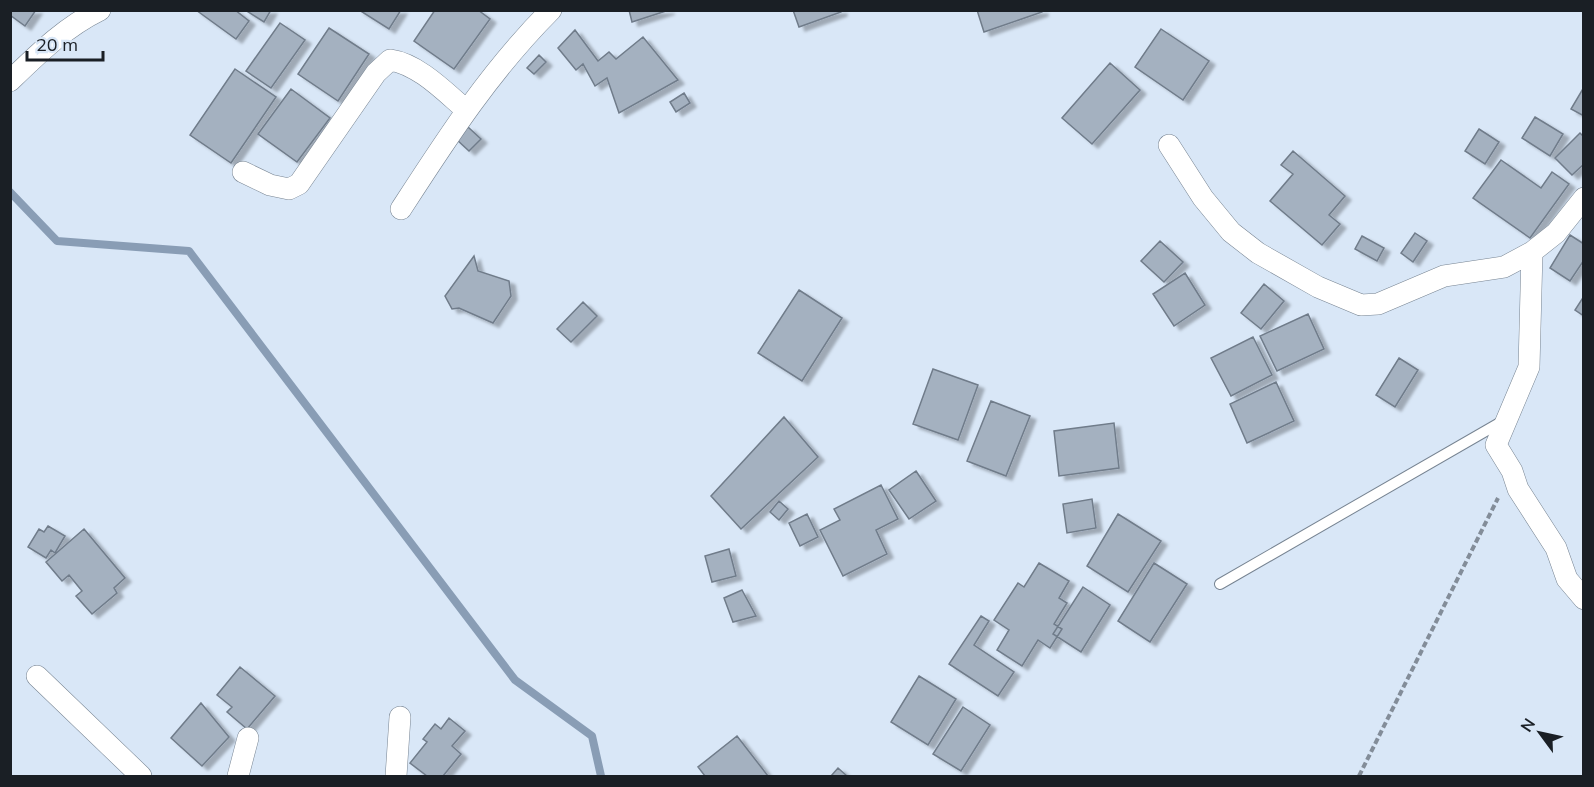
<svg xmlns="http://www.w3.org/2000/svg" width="1594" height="787" font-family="Mulish,sans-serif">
<defs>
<filter id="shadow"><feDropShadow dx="6" dy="4" stdDeviation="1.5" flood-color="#0004"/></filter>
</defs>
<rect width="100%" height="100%" fill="#d9e7f7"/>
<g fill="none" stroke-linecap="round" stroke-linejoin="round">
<path stroke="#899db5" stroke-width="8" d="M10,192l47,49 132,10 326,429 77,56 9,40"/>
</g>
<path fill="#a4b1c0" stroke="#707c8a" stroke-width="1.5" filter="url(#shadow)" d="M10,10h26l-11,16 -15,-11z
M196,10h39l14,11 -13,18z
M245,10h26l-7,12z
M359,10h42l-12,19z
M435,10h43l12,9 -36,50 -40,-28z
M629,10h40l-37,12z
M793,10h48v2l-42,15z
M977,10h65v2l-58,20z
M280,23l25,17 -34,48 -25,-17z
M329,28l40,26 -31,47 -40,-27z
M1161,29l48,32 -26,39 -48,-33z
M575,30l23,31 11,-9 7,7 27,-22 35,43 -59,33 -12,-35 -12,8 -12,-22 -7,6 -18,-22z
M539,55l7,7 -12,12 -7,-6z
M1110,63l30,27 -48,54 -30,-26z
M235,69l41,28 -45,66 -41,-28z
M1584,87v29l-13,-7z
M291,89l39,29 -33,44 -39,-28z
M684,93l6,10 -14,9 -6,-10z
M1535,117l28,17 -13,22 -28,-18z
M468,127l13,12 -12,12 -13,-12z
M1479,129l20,13 -14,22 -20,-13z
M1580,133l4,4v27l-12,11 -17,-17z
M1293,151l52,45 -16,19 11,9 -18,21 -52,-44 23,-27 -12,-9z
M1501,160l40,28 11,-16 17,12 -39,54 -57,-40z
M1415,233l12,8 -14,21 -12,-9z
M1570,235l14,9v16l-14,21 -20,-13z
M1362,236l22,12 -7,13 -22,-12z
M1160,241l23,21 -19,20 -23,-21z
M474,256l4,15 31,10 2,15 -18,27 -34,-15 -7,1 -7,-13z
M1185,273l20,32 -31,21 -21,-32z
M1264,284l20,17 -23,28 -20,-16z
M799,290l43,28 -40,63 -44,-28z
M1584,296v20l-9,-6z
M583,302l14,14 -26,26 -14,-13z
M1308,314l16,35 -47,22 -17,-35z
M1253,337l19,38 -41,21 -20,-38z
M1399,358l19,12 -23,37 -19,-12z
M933,369l45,16 -20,55 -45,-16z
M1276,382l18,39 -47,22 -17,-39z
M991,401l39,15 -24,60 -39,-15z
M784,417l34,40 -77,72 -30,-33z
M1114,423l5,45 -60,8 -5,-45z
M916,471l20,30 -27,18 -20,-29z
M881,485l17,34 -22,11 11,24 -44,22 -23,-46 20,-10 -6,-11z
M1092,499l4,29 -29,5 -4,-29z
M779,501l9,8 -9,11 -9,-8z
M807,514l11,23 -18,9 -11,-23z
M1118,514l43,27 -33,51 -41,-26z
M48,526l17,10 -10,17 -4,-3 -5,8 -18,-11 11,-18 5,3z
M84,529l41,49 -11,10 3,5 -25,21 -16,-18 6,-5 -13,-16 -7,6 -16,-19z
M729,549l7,27 -24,6 -7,-26z
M1039,563l30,18 -10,17 8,5 -13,21 8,5 -12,19 -12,-8 -16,26 -25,-16 12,-20 -15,-10 24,-37 6,4z
M1154,563l33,21 -37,58 -32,-21z
M1083,587l27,18 -29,47 -28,-18z
M742,590l14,26 -23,6 -9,-24z
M981,616l8,5 -15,24 40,27 -16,24 -49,-32z
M240,667l35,29 -28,33 -20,-17 5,-5 -15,-12z
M919,676l37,23 -28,46 -37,-23z
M201,703l28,34 -27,29 -31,-28z
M963,707l27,18 -29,46 -28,-17z
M449,718l16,13 -13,15 9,8 -18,22h-16l-17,-13 17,-21 -4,-3 12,-15 6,5z
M737,736l31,40h-63l-7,-9z
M838,768l9,8h-16z"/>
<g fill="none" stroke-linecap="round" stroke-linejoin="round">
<g stroke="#778492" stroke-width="12">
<path id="service" d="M1220,584l283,-163"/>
</g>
<g stroke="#778492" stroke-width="22">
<path id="minor" d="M10,81c28,-27 55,-54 90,-71
M1169,145l34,53 28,34 27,21 60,34 43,18 17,-1 66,-28 60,-9 28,-15 24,-19 28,-35
M243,172l27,13 19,4 10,-5 77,-111 14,-13c28,4 54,31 75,49
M401,209c46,-71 89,-138 150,-199
M1532,252l-3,115 -33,78 16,26 6,18 38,59 11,31 17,20
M37,676l104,100
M238,776l10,-38
M396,776l4,-59"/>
</g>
<path stroke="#838d99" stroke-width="4" stroke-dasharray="6 3" stroke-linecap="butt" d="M1359,776l139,-278"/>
<use href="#service" stroke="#fff" stroke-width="10"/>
<use href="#minor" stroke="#fff" stroke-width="21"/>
</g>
<rect width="1594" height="787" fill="none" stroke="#1a1f25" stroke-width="24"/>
<g transform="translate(1540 733) rotate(303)" stroke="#d9e7f7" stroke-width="4.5" paint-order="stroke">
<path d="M0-4.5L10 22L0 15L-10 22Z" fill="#1a1f25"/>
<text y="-9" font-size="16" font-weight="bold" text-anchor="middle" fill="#1a1f25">N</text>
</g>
<path d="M27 51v9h76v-9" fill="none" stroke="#1a1f25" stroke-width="3"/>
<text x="36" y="51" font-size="18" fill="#1a1f25" stroke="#d9e7f7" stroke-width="4.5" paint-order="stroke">20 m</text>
</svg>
